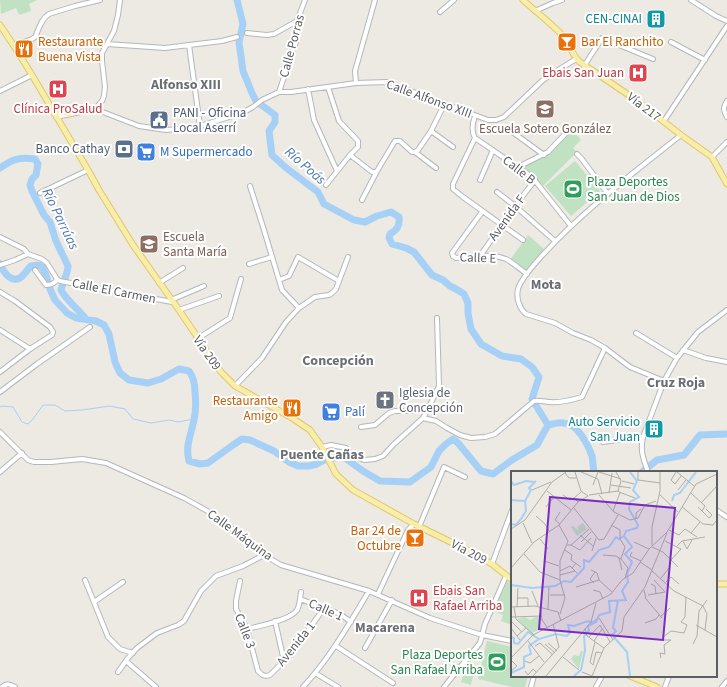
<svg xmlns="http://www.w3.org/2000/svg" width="727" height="687" font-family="'Source Sans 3',sans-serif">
<rect width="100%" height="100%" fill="#eceae2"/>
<path fill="#c0e1c2" d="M0,0h37l-8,4 2,7 -12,4 -3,-7 -15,6z
M572,129l9,11 -8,8 4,4 -34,34 -12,-13 -7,-4 1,-4 27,-15z
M575,161l25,30 -29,25 -26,-30z
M528,235l16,14 -18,22 -16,-11z
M507,581l5,5v39l-11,-4 2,-6 -9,-4z
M487,641l25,6v29h16l-3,11h-13l-34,-8z
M467,666l8,2 -4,17 -10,-3 4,-13z"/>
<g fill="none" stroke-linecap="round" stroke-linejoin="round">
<path stroke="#a7d0f6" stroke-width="1" d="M0,407l2,-1 11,1 9,15 6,2 5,-5 10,-14h12l10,6 17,-1 28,-4 15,3 8,10 18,4 18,-3 9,2 16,-3"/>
<path stroke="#a7d0f6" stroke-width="7" d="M237,0l6,24 -4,18 4,29 9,22 4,8 19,14v7l-6,9 3,24 13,12 33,25 6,12 30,16 11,2 12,-6 14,-4 8,5c1,9 -2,13 -9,17l-1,4 3,6 14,4 8,4 18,23 11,5 7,6 6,3 8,5 4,9v10l3,16 10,15 21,12 19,3 11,8 7,10 -7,22 16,26
M0,168c13,-9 19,-11 35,-9l3,5 -2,11 -4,4 -2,6 2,6 12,24 6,7 6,19 12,25c0,7 -5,16 -7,24 6,11 17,19 25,29
M0,264c3,7 10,19 20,14 4,-3 8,-9 11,-12l7,-1 4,2 4,8 4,14 5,11 12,13 9,5 20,3 8,4 5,9 6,28 5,11 9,7 19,3 13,-4 18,-10 10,2c5,7 6,13 6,21 1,10 1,19 -1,28 -3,15 -9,26 -5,41l11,3 8,-1 25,-18 9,-6 8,1 24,11 15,11 9,4h11l8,-2 7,-4 14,-3 7,1 18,13 17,10 30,1 21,-15 8,-16 7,-7 7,-5 5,4 23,28 12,3 19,-14 25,-15 11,-20
M548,425c5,-1 11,-3 16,-2 14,1 24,22 28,33 1,5 1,11 2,16
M642,472l15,-12 27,-5 16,-20 27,-1"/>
<g stroke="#b4b7bb" stroke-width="6">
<path id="minor" d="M691,0l25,16 11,5
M535,11l18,-8 9,-3
M440,12l14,-12
M247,33l20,2 7,-1 23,-13
M671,42l34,18
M107,44l58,4 57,-7 15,-4
M189,45l11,81
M14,46l18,-7 3,-2c4,-8 6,-18 14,-23l26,-8 25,-6
M584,66l18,-28 51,21
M356,83l-1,-12 20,-71
M328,87l11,34 19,20v6l-8,8
M308,89l6,31 23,51
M0,91l32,-16
M279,92l17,-50 1,-21 8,-21
M727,101c-4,7 -4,8 0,16
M95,109l44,17 27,4 14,-1 20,-3 42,-13 11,-6 9,-7 17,-8h12l65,-9 31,-1 101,38h8l8,-3 39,-37 12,-8 21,-13
M475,116c-3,8 -4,15 0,22l57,39 39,49
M56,117l39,-8 7,-8 2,-5 1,-9 -3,-26v-8l12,-22 4,-16 2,-15
M664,121l63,-95
M431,131l22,16
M511,131l33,24
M475,138l-22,46v5l10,8 60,43
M415,152l21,16
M577,154l4,4 27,36
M712,157l15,-15
M518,167l30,-15 22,-23
M480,180l13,-30
M326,185l24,-30 22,17h3l2,-1
M250,186l14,44 18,60 17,18
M497,192l18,14 40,35
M40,193l48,-23
M362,200l15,-29 18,-30h5l12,11h3l3,-2 13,-19 14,-28
M482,212l-30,41 1,3 3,2c16,-1 34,-5 50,1 7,4 14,10 21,15
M0,237l24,12 4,5 14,5 5,4 10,16 3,2 112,21
M480,256l35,-50 20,-26
M249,264l23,-7
M0,265l15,-5 13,-6
M35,270l11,15c5,0 9,-1 11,-6
M279,280l10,-4 9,-19 41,24
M159,283l24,-15
M0,292l15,9 35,26 3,5 -1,3 -22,14 -30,23
M171,300l33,-14
M179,310l40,-14
M0,330l30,19
M636,333l41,25
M197,339l33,-21 11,-39
M683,350l23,8 21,4
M664,381l-34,-14 -25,-19 -14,-8 -18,-7 -18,-10 -29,-9c-7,-6 -10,-16 -8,-25 3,-10 14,-22 21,-30 42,-47 93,-85 142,-124
M235,386l27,-28 24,-36 13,-14 16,-11 14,-2 3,-2 4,-4 12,-32
M0,392l37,-28 53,-37
M423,418l13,3 11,7 13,7 11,3 14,-1 10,-3 39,-33c6,-1 10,1 16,1 11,1 22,-2 32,-5l23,-49
M361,427l14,-2 14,-12 6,-2h20l14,-4
M0,432l28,28 6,2h17l31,-3 24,4 78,35 27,15 27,20 26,22 17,10 88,26 61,27 52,17 30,6
M603,442l33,-5h7
M322,447l9,-2 15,3 8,8 10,4 11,-1 8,-3 11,-12 29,-26 6,-11 10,-21 -2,-68
M0,472l22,-19
M648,472c-5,-14 -8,-21 -5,-35l21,-56 13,-23 21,-26 29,-22
M716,510l11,7
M419,527l25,-60 21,10
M492,564l20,-54
M85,580l23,57 12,12 13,4
M240,581l-4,20v8l11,20 11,42c4,4 6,6 12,4l22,-22 32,-45
M378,594l30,-64 6,-6
M300,599l40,15 11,8
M94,602l29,-20
M275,621l9,40
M247,629c12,-3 44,-9 50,-19 3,-5 3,-12 4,-18
M336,646l57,37
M365,648l27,-48
M126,661l30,26
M118,672l10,-14 9,-10 20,-15 21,-8 6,-4 17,-30 15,-15 27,-10 21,-11
M315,673l23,14
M2,687c5,-4 8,-3 13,0
M303,687c27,-29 46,-63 66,-96
M444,687l36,-44 5,-19 21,-48
M531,687l3,-11
M596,687l6,-11
M665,687l4,-11
M722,687l5,-6"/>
</g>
<g stroke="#e3c663" stroke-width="7">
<path id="major" d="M523,0c13,12 28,23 40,36 7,8 9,20 17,26l56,38 45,35 31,22 15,27
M0,25l14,21 18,29 56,95 11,20 34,55 46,65 42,62 14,14 57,32 18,12 12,17 14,27 17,16 61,34 53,26 25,14 20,16
M52,111c6,1 12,1 17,3
M716,584h11
M630,676l27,11"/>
</g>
<use href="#minor" stroke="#fff" stroke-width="4"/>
<use href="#major" stroke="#f7eeac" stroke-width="5"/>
</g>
<defs>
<g id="building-square" transform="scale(1)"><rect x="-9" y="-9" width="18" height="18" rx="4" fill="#0f9aa8" stroke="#fff"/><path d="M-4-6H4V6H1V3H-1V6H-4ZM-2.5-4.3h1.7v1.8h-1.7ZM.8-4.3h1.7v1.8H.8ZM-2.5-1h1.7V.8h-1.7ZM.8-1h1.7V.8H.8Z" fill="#fff"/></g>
<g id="bar-square" transform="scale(1)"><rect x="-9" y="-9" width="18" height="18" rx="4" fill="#e8710a" stroke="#fff"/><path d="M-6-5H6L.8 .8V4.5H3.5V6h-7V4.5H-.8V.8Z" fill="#fff"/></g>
<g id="restaurant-square" transform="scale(1)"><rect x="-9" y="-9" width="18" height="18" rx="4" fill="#e8710a" stroke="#fff"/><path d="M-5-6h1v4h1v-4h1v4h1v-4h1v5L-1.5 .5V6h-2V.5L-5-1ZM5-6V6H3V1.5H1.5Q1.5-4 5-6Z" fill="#fff"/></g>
<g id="hospital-square" transform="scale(1)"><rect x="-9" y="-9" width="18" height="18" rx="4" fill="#e0444e" stroke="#fff"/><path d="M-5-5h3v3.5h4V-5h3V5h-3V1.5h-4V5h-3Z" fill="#fff"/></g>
<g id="school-square" transform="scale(1)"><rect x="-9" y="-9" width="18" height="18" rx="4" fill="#8d6e63" stroke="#fff"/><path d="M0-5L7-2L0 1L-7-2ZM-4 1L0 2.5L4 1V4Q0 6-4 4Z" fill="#fff"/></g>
<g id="civic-square" transform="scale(1)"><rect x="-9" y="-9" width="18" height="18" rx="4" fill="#5c6f8a" stroke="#fff"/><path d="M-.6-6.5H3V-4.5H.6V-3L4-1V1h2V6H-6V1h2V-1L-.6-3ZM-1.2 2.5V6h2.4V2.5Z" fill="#fff"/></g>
<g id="bank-square" transform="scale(1)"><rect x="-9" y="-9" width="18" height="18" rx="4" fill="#5c6f8a" stroke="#fff"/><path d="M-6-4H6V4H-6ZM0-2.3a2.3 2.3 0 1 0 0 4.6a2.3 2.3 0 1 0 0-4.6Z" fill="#fff"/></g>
<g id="supermarket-square" transform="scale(1)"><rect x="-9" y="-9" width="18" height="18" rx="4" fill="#3f7fe0" stroke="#fff"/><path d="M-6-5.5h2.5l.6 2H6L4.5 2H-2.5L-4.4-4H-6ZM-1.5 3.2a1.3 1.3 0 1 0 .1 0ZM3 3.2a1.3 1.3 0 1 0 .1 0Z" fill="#fff"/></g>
<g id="stadium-square" transform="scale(1)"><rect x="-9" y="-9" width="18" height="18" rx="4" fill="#2e9e5b" stroke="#fff"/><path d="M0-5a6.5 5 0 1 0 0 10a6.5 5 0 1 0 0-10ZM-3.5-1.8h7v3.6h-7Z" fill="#fff"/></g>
<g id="church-square" transform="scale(1)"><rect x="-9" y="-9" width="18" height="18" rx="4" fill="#6b7280" stroke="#fff"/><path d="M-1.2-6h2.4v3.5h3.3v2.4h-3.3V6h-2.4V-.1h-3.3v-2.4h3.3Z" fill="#fff"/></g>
</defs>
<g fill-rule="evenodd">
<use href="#building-square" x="656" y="19"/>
<use href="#bar-square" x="567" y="42"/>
<use href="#restaurant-square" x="24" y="49"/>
<use href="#hospital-square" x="638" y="73"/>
<use href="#hospital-square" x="58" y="89"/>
<use href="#school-square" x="545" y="109"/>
<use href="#civic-square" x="159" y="120"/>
<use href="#bank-square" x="124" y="149"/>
<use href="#supermarket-square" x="146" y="152"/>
<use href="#stadium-square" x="573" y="189"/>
<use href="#school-square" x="149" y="244"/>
<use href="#church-square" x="385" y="400"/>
<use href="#restaurant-square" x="292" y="408"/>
<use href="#supermarket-square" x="331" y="412"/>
<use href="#building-square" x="654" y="429"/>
<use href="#bar-square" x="415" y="538"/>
<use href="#hospital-square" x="419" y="598"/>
<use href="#stadium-square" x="497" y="662"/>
</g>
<g text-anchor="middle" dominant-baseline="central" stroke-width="4" stroke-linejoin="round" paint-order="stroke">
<g font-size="13" fill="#0d838f" stroke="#fff" text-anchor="end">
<text x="642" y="19">CEN-CINAI</text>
<text x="640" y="422">Auto Servicio<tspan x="640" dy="15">San Juan</tspan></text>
</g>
<g font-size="13" fill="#c56008" stroke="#fff" text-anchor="start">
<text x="38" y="42">Restaurante<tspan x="38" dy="15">Buena Vista</tspan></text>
<text x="581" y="42">Bar El Ranchito</text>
<text x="278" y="401" text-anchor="end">Restaurante<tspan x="278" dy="15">Amigo</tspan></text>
<text x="401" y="531" text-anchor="end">Bar 24 de<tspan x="401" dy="15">Octubre</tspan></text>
</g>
<g font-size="13" fill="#5a5d61" stroke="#fff">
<text transform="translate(292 46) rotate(-75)">Calle Porras</text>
<text transform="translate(429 99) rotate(20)">Calle Alfonso XIII</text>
<text transform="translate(644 107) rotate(37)">Vía 217</text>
<text transform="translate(519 170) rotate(38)">Calle B</text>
<text transform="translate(507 218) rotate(-54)">Avenida F</text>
<text transform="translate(478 258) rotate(2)">Calle E</text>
<text transform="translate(114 291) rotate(11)">Calle El Carmen</text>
<text transform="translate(207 353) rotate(55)">Vía 209</text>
<text transform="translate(240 535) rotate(36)">Calle Máquina</text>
<text transform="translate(469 552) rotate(28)">Vía 209</text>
<text transform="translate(326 610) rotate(24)">Calle 1</text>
<text transform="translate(245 631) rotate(69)">Calle 3</text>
<text transform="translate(296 644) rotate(-51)">Avenida 1</text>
</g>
<g font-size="13" fill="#be3a42" stroke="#fff" text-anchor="end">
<text x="624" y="73">Ebais San Juan</text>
<text x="58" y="109" text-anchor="middle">Clínica ProSalud</text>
<text x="433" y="591" text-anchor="start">Ebais San<tspan x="433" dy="15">Rafael Arriba</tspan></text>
</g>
<g font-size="13" fill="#4e5e75" stroke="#fff" text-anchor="start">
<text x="173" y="113">PANI - Oficina<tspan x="173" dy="15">Local Aserrí</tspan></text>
<text x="110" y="149" text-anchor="end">Banco Cathay</text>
</g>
<g font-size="13" fill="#785e54" stroke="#fff">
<text x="545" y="129">Escuela Sotero González</text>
<text x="163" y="237" text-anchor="start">Escuela<tspan x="163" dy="15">Santa María</tspan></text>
</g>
<g font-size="13" fill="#366cbe" stroke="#fff" text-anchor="start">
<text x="160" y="152">M Supermercado</text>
<text x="345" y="412">Palí</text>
</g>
<g font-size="13" fill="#27864d" stroke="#fff" text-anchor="start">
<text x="587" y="182">Plaza Deportes<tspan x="587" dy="15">San Juan de Dios</tspan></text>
<text x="483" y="655" text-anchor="end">Plaza Deportes<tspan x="483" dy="15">San Rafael Arriba</tspan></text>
</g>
<g font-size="13" fill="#5b616d" stroke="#fff" text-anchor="start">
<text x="399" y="393">Iglesia de<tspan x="399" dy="15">Concepción</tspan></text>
</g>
<g font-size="14" font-weight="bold" fill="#6b6f73" stroke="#fff">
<text x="186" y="85">Alfonso XIII</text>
<text x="546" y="285">Mota</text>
<text x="338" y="361">Concepción</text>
<text x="676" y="383">Cruz Roja</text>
<text x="322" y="455">Puente Cañas</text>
<text x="385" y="628">Macarena</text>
</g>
<g font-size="14" font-style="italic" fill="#4a76af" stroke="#fff">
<text transform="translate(305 166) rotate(41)">Río Poás</text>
<text transform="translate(60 219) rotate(64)">Río Parrúas</text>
</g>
</g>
<g transform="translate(511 471)">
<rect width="206" height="206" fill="#eceae2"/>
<path d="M72,52l4,6 -10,7 -6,-9 2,-1 6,5 -2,-4zM26,145l5,5h-3l2,8 -9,4 -15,-14 8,-2 5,3zM70,180h2l-4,18 -8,-10 3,-4 5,1z" fill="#c0e1c2"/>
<path fill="none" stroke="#a7d0f6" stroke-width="2" d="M0,10l3,4 12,-4 8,1M0,29l13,1M161,30l2,-6 6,-2 16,-21M0,53l5,1 5,-6 5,-8 -1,-10 6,-11 -2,-2 7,-7M113,65l2,-5 11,-3 1,-3 -9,-16 1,-7 9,-5 -6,-7 4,-9 -7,-9M0,114l21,3 23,-2 9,-5 7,1 13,-14v-8l5,2 10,-12 10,-3 7,-10 3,2 5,-3M107,129l-5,28 3,3 -4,4 15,17 3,24M0,166l3,1v5l4,1 10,-12 11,7 17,-5 11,2 3,-3 -2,-8 6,1 14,-5 4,2 5,-4M0,202l13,-6v-10l7,-3 -2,-8 10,-7M63,205l7,-6 4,-20 -1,-14 5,-5 -1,-5 8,-4 3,-7 11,-3 -1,-11 17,-1 -4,-9 6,-9 -1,-8 5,-12 -7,-8 7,-7 -8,-11"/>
<path fill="none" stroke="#aeaeaa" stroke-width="1" d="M70,1l17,7 4,15M88,1l22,7M127,1v8l22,3M165,1l-5,8 4,4 6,-8M166,1l17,14M54,2l4,5h7M111,10l12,3M82,14l5,-13M100,14l20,3M21,19l19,-8M167,19l8,-10M36,20l24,19M108,21l16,6M98,22l3,-20M180,22l14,13 -3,5M148,23l19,18M52,24l7,5 4,-2M78,24l29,-4 3,-10 -5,-9M88,24l15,17 16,8 8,-2 7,-13 11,-4M67,31l-4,-4 7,-6M190,32l16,-17M35,36l8,-10M171,36l21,17 10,1 3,-4M187,36l11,11 3,-3 -6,-6M63,37l25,32 5,-1 14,-24M102,40l7,-18 -2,-2M49,41l-5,8 5,4M25,45l9,8 4,7M125,48v-6l5,-4M12,52l9,20M48,54l9,16 -8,20v19l5,18 -5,16M100,54l9,5v9l5,8 -4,12M0,58l14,-9 27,-38 14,-10M158,59l10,5 6,-6 12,8M180,62l9,-11M69,64l13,11M29,68l8,10M154,70l16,8 -10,11M172,70l4,8 5,-9M70,71l10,-10M123,71l15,7M56,74h4l18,-16M60,74l9,5 11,-12M141,74v-18l8,-36v-19M166,75l5,-5 23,-4M141,76l11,5 15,15M54,79l7,5 -1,5 10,7M81,80l4,-13M121,81l-2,4 11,5M13,83l16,18 20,8M92,84l13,1 5,3 7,9 -3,10M108,87l3,12M33,90l15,5M129,91l12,8M65,92l-4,5 5,5M0,97l23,-26 25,-17 19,-23 10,-6 -7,-5 -6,-19M80,99l6,3 2,7 13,12M49,100l10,-5 2,2M141,100l22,20 29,15 4,8 -2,16M49,104l15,-4M150,107l8,-10M155,111l5,-5 8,7M83,112l-4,-4 5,-7M140,113l4,2 1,8M65,116l23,-7M82,119l7,2 3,7M133,119l2,9 16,19M21,120l6,15M39,124h15M137,124l17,-3 -11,-12M6,127h11v9M0,136l24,-1 23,6 3,9M3,136l2,12 18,16M6,136l1,-19M29,136l2,13 5,7M37,139l1,-23M0,146l30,-1M149,146l10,-9M88,147l14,22M0,150l11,11M134,152l11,-4 3,-4M185,154l21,12M0,157l9,12M74,157l2,8 17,12M6,165l9,-8M78,166l11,-12 10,17M17,170l16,21M83,170l8,-12M37,172l9,8M34,173l10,9M182,173l4,-8 2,-25 8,-11M24,175l5,-3 13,12M52,186l16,13M0,187l22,-23 78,-41 11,-14 11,-7 16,-24 18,-17 29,-48 21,-10M150,187l-1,-5 5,1 -1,-9 7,-5h-7l-1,-3 8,-6 13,2 3,-8 -6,-3 4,-5 1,-20M0,189l6,6 -6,5M14,190l5,2 9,-7M79,191l3,3 3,-13 6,1M79,191l5,-20M14,200l3,4 5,-6 3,3M71,201l10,4 12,-28 18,-17 2,-14 21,-30 22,-54M22,205l26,-29 -6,-23M35,205l45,-54 5,-19"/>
<path fill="#7b2cbf" fill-opacity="0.15" stroke="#7b2cbf" stroke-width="2" d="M39,26l125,11 -12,132 -124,-11z"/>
<rect width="206" height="206" fill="none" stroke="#5a5d61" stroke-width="2"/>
</g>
</svg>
